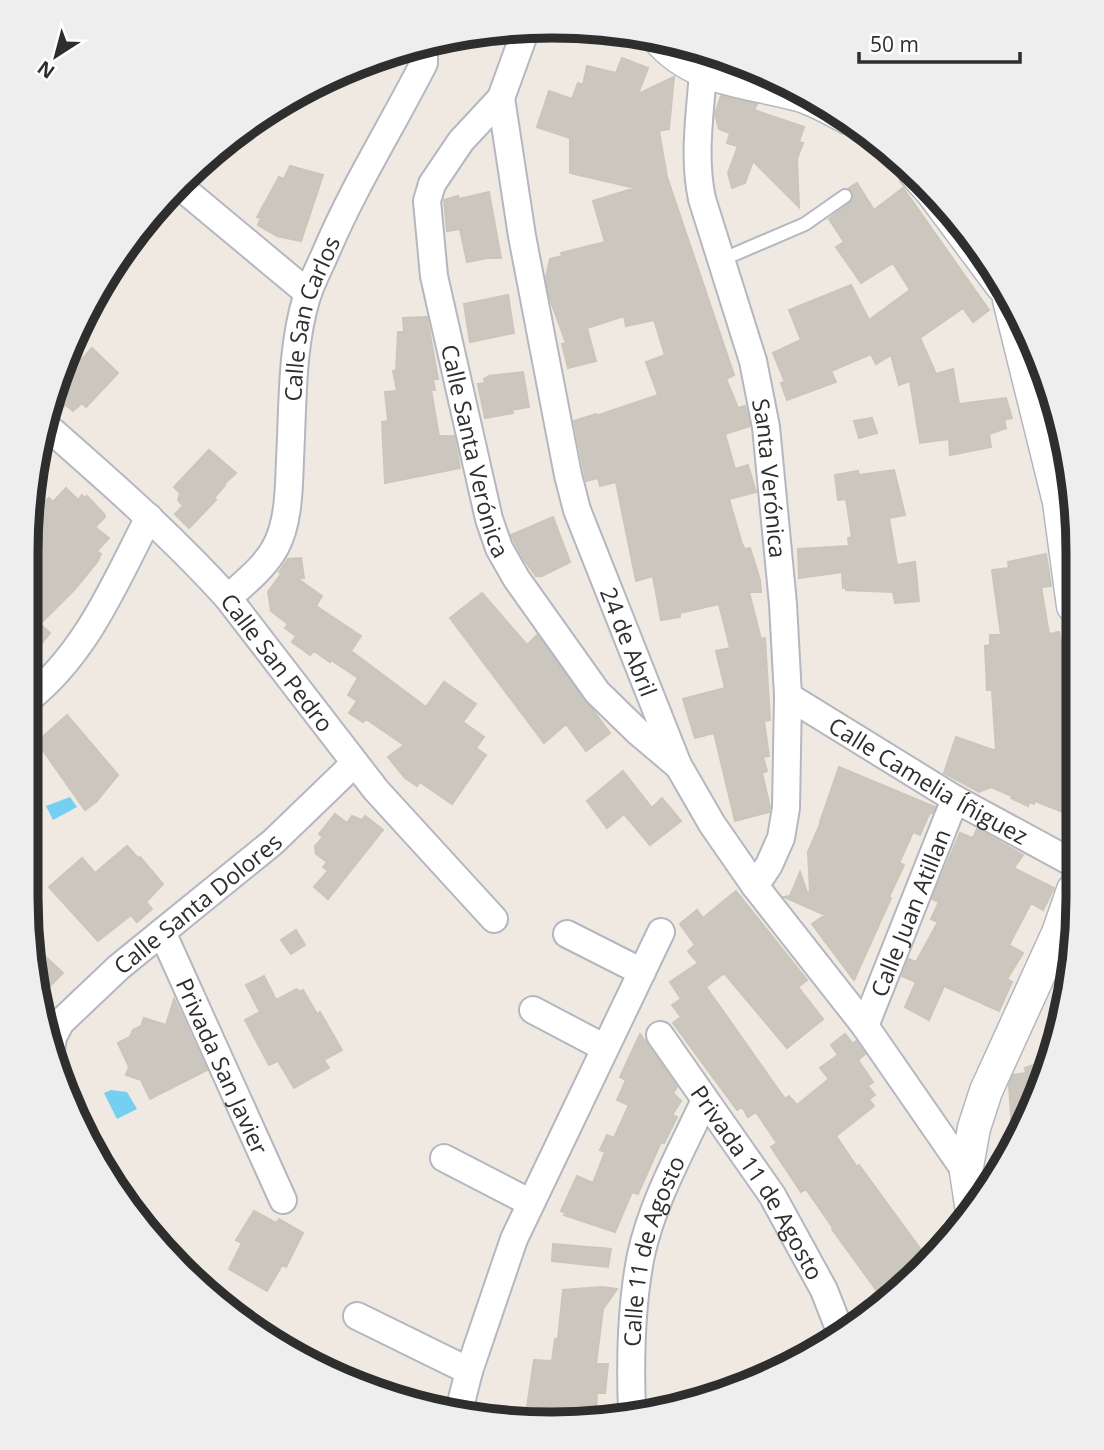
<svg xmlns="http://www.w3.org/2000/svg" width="1104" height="1450" font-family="'Open Sans',sans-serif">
<rect width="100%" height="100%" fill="#efe9e1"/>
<path fill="#75cff0" d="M70,797l7,10 -24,13 -7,-14z
M111,1090l16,2 10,17 -20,10 -13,-26z"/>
<path fill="#cbc7bf" stroke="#cbc5ba" stroke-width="2" d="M622,58l26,10 -10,26 36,-17 -5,52 -10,2 8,46 67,198 -8,4 12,29 7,-2 5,20 -25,8 10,35 13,-4 8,27 -27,7 13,45 3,5 5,-1 10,32 1,12h-12l12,47 4,-1 5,82 -6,1 5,35 -6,1 4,14 -5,2 8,34 -1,5 -34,9 -21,-88 -19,5 -12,-39 42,-11 -9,-37 14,-3 -11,-44 -39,9v4l-19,3 -8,-44 -17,5 -20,-99 -16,4 -2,-8 -12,3 -12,-60 22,-7v2l62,-21 -12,-33 19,-7 -11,-35 -28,6 -2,-10 -37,12 9,33 -28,7 -6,-24 4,-1 -16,-44 -4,-22 4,-18 12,-3 -1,-3 44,-11 -12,-41 42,-13 -65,-15v-35l-33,-11 12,-36 23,8 6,-16 5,2 4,-19 29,7z
M721,96l36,8 -3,6 50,17 -5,15 4,1 -6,16 2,48 -46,-46 -8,22 -13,5 -4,-15 10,-27 -11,-3 3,-10 -11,-4 -4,-15z
M290,166l33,9 -22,66 -24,-5 -19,-11 3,-7 -4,-1 22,-40 5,2z
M857,183l17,27 29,-22 86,122 -16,12 -10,-14 -43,30 16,36 17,-5 6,35 47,-6 6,20 -8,2 2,8 -17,6 2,13 -41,8 -1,-16 -29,4 -10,-62 -11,4 -8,-30 -15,9 -5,-10 -40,17 5,11 -49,18 -6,-17 4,-1 -12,-29 28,-13 -12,-30 62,-25 18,35 41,-30 -17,-27 -32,20 -25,-36 8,-5 -15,-23 24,-19 1,-5 -5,-7z
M489,192l12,66h-14l-20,4 -7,-33 -13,2 -3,-31 14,-4 1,3z
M508,295l6,38 -44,9 -6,-38z
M427,317l11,62h-5l2,11h-4l8,46h15l6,32 -75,15 -3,-61 6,-1 -3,-29 12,-1 -4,-20h3l2,-39h6l-1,-14z
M92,348l26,25 -32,34 -4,-4 -9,8 -7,-6 -3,2 -11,-11 2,-6z
M523,372l6,35 -17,3 1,3 -28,5 -7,-34 7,-1 -1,-4 5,-3z
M872,418l5,15 -18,5 -5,-17z
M209,450l27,23 -12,11 1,1 -11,13 2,2 -27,28 -14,-14 8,-8 -5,-6 2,-7 -6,-6z
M894,470l11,45 -16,3 8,47 18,-3 4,39 -24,2 -2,-11 -47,-2v-3l-3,1 -1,-16 -43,6 -1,-29 51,-3 -1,-8 4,-1 -6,-38 -8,1 -3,-25 23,-4 1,4z
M66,488l12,12 4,-5 3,3 2,-2 17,18 1,3 -10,10 14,11 -12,13 4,3 -4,8 -22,27 -35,35 10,9 -8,10 -15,13v-138l3,-15 7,6 12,-11 4,4z
M553,517l17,45 -28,14h-6l-13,-18 -12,-23z
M1046,554l5,32 -10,1 8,47 10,-2 9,48 -2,1 6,43 1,92 -38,-15 -1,3 -5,-2 -1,4 -17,-8 1,-2 -21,-9 -12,5 -35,-19 12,-36 40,14 -4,-61h-5l-2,-44 5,-1v-10h11l-9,-65 17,-2 -1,-6z
M301,558l3,20 -6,1 24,17 -6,10 45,30 -10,15 75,56 18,-25 32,22 -13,18 21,15 -8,11 10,7 -34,49 -32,-22 -3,4 -12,-8 -17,-21 16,-12 -38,-26 -3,3 -14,-9 8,-12 -9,-6 10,-17 -27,-18 -1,2 -16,-11 -4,4 -18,-13 4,-6 -11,-8 3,-4 -17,-13 -3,-19 13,-18 -2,-2 9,-13z
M482,593l45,52 10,-10 73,98 -24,18 -20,-27 -22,19 -94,-125z
M67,715l51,60 -22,27 -11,8 -48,-68z
M839,767l96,40 -2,6 -4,1 -9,21 -7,-3 -14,31 5,2 -15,32 2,1 -37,82 -42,-56 13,-9 -41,-18 6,-1 10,-24 7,20h3l-2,-40 13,-30h-1z
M623,771l29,37 10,-10 19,23 -31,24 -26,-31 -17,14 -20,-27z
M335,814l12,9 5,-7 10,4 3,-4 18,14 -55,69 -14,-12 14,-16 -5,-4 4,-5 -11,-8 -1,-8 8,-9 -4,-3z
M977,829l46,26 -9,13 40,20 -11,22 -12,-7 -22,42 14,8 -16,26 5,3 -13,29 -55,-25 -15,34 -24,-13 11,-25 -14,-6 7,-17 7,3 22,-40 -7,-3 8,-17 -7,-3 28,-66 13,5z
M127,846l11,12 2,-1 23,27 -17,18 6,7 -15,13 -6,-7 -33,26 -49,-54 33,-29 13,15z
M736,891l71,89 -9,7 25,32 -36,29 -63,-75 -18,14 79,112 4,-3 8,9 32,-26 -9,-11 18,-13 -7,-10 14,-11 8,10 3,-3 9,13 -7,6 15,22 -5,4 7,9 -6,4 5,7 -38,30 21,31 2,-2 71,97 -45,40 -53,-73 1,-1 -27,-39 -5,3 -30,-45 6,-4 -21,-31 -8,5 -6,-10 -5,3 -64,-87 8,-6 -9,-12 9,-6 -11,-17 28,-19 -10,-12 7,-6 -15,-21 17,-14 6,8z
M296,930l9,15 -14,9 -10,-14z
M32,944l31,29 -16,16 -10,-11z
M264,976l12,24 21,-11 2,3 4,-2 14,24 3,-2 22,38 -18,10 5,8 -35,20 -16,-27 -9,4 -24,-45 15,-8 -14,-27z
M174,999l33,71 -57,29 -9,-19 -15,-5 3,-8 -11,-24 12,-6 3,-7 8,-4 3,-8 22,7z
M640,1034l37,53 -4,6 8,8 -9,14 5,2 -13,26 -3,-1 -23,52 -6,-2 -17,40 -51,-17 2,-2 -5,-2 16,-35 16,7 12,-31 -5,-2 7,-15 7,3 15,-33 -12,-5 9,-20 -6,-3z
M1048,1060l-10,39 -25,46 -4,-60 4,-10 13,-2 -1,-5z
M254,1211l22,12 3,-4 24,14 -17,34 -4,-2 -15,26 -38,-22 13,-26 -6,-3z
M553,1244l58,5 -3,18 -56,-6z
M602,1287l15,2 -14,20 -7,55h12l-3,29h-8l-1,24 -43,7 -28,-4 9,-60 18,1 3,-22h3l5,-49z"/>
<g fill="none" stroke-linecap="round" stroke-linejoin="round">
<g stroke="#b4b7c1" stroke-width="16">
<path id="service" d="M721,260l84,-36 40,-28"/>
</g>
<g stroke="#b4b7c1" stroke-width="30">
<g id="minor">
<path id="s1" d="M526,29l-25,69 21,138 46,239 9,35 101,255 34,59 43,62 110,140 101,146"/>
<path id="s2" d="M703,72c-3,43 -10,85 -1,127l51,162 13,66 17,177 5,92 -2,112 -5,30 -12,27 -14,21"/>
<path id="s3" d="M501,98l-40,43 -29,43 -5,17 7,75 55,243 10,29 17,30 81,114 40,39 39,33"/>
<path d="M182,188l126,105"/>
<path id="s4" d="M43,423c64,56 128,112 185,175l148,192 118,129"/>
<path id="s5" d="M228,598c16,-15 36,-30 47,-50 14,-25 14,-61 15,-89 3,-54 1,-111 17,-163 5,-15 13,-30 19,-44 28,-66 66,-126 98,-189v-12l-2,-6"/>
<path id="s6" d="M788,696l167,103 118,64"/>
<path d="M27,700c59,-46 88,-117 122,-183"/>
<path id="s7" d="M162,932l121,268"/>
<path d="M1058,933l13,43"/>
<path d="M567,934l75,38"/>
<path d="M533,1010l72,38"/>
<path id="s8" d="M865,1026l90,-227"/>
<path id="s9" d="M660,1035l112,160 52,95 18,46"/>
<path id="s10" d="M51,1051l2,-14 8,-15 58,-55 154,-125 82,-79"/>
<path d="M444,1158l87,45"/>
<path d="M357,1316l112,55"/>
<path d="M459,1411l10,-40 45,-132 147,-307"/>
<path id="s11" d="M632,1411c-2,-51 -1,-106 9,-156 12,-55 41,-105 64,-155"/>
</g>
</g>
<g stroke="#b4b7c1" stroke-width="35">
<path id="tertiary" d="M657,37c36,44 91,44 142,58 17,5 34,15 49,23
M915,173l17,19 70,94
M1009,300l50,202 14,104
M972,1211l-6,-39 8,-44 12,-37 72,-158 15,-43"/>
</g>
<use href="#service" stroke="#fff" stroke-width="12"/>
<use href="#minor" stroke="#fff" stroke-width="26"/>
<use href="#tertiary" stroke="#fff" stroke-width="32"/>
</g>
<g text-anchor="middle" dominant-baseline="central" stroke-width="5" stroke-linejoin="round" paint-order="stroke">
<g font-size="23" fill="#2e2e2e" stroke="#fff">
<text stroke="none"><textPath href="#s5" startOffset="303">Calle San Carlos</textPath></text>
<text stroke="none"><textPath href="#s3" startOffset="383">Calle Santa Verónica</textPath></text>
<text stroke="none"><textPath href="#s2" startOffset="416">Santa Verónica</textPath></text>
<text stroke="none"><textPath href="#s1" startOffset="634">24 de Abril</textPath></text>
<text stroke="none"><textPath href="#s4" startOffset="336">Calle San Pedro</textPath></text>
<text stroke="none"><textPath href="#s6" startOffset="164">Calle Camelia Íñiguez</textPath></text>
<text stroke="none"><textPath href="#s10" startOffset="212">Calle Santa Dolores</textPath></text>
<text stroke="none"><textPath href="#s8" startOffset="122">Calle Juan Atillan</textPath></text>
<text stroke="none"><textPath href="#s7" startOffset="147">Privada San Javier</textPath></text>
<text stroke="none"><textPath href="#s9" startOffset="177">Privada 11 de Agosto</textPath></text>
<text stroke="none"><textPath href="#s11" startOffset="163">Calle 11 de Agosto</textPath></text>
</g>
</g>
<path d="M0 0H1104V1450H0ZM552 38H552A514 514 0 0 1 1066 552V898A514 514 0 0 1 552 1412H552A514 514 0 0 1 38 898V552A514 514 0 0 1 552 38Z" fill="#eee" fill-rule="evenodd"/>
<path fill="none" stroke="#2e2e2e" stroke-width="9" d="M552 38H552A514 514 0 0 1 1066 552V898A514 514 0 0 1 552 1412H552A514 514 0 0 1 38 898V552A514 514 0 0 1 552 38Z"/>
<g transform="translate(56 56) rotate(216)" stroke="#ffffff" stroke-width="5" paint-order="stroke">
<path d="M0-5L12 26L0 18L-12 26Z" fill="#2e2e2e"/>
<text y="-10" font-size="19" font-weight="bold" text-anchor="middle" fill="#2e2e2e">N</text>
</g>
<path d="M859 52v10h161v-10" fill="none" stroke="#2e2e2e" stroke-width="3.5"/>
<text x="870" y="52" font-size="21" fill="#2e2e2e" stroke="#ffffff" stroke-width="5" paint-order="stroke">50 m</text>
</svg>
